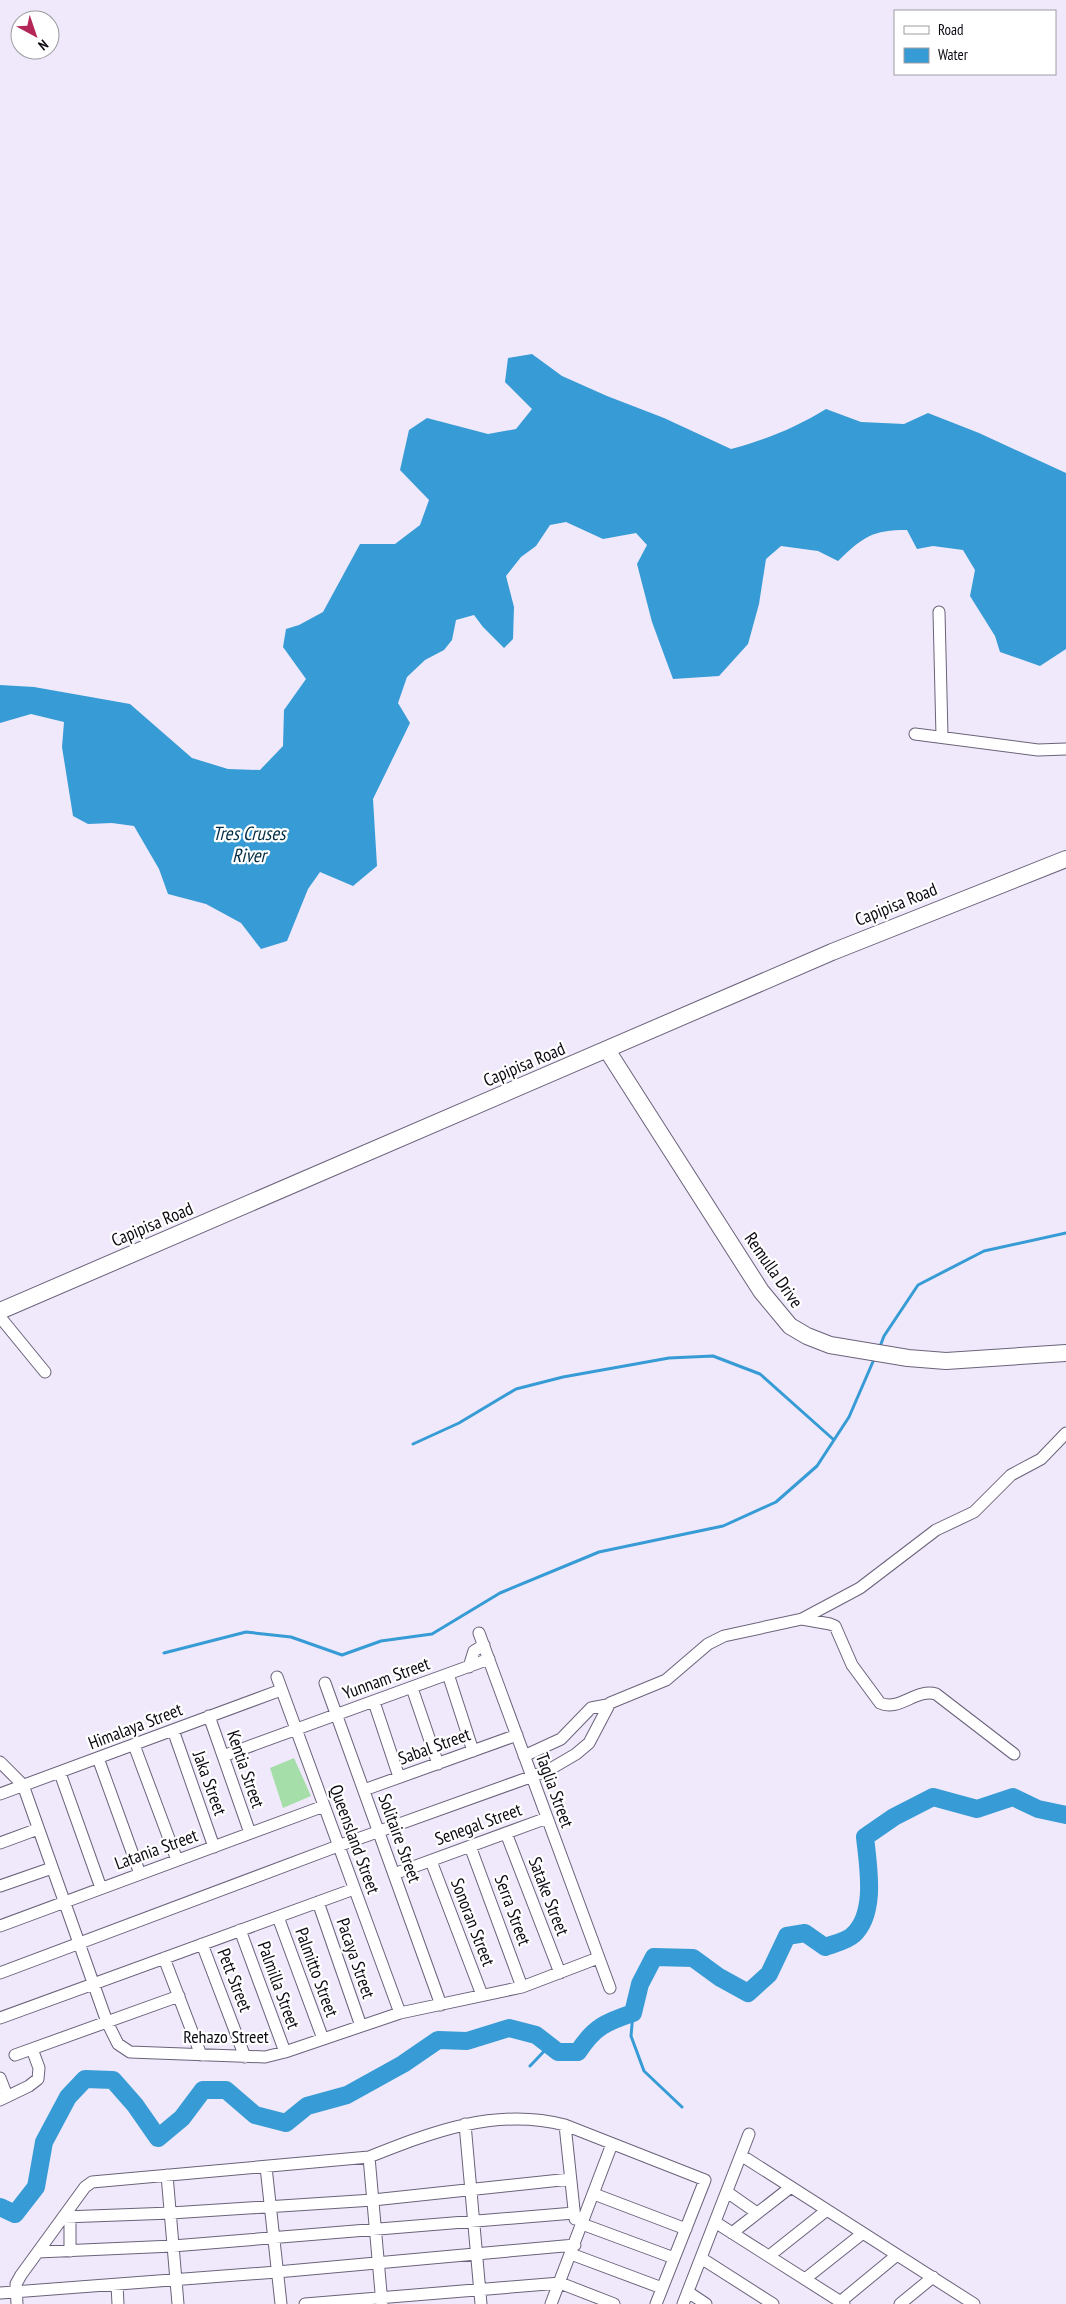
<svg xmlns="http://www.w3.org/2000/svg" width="1066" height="2304" font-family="'PT Sans Narrow',sans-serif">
<rect width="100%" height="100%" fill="#efe9fb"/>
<path fill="#a6deaa" d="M294,1758l17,38 -28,12 -13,-40z"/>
<path fill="#379bd5" d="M532,354l30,22 45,20 57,22 67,31c34,-9 64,-21 95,-40l35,13 43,2 24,-11 51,20 87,40v176l-26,17 -40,-14 -5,-16 -25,-40 5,-26 -12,-20 -30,-4 -16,3 -10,-19c-35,0 -44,7 -69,31l-20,-10 -37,-5 -15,13 -7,45 -11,40 -29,32 -46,3 -21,-57 -15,-58 10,-19 -11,-12 -33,6 -37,-17 -16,3 -14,21 -15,11 -15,19 8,31 -1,32 -9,9 -21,-21 -9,-12 -18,5 -4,20 -8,10 -19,10 -18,17 -9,26 12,20 -37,76 4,67 -24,20 -33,-14 -12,17 -21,52 -26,8 -20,-26 -35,-19 -38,-10 -9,-25 -25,-43 -22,-3 -24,1 -15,-8 -11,-69 2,-25 -33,-8 -31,9v-38l34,2 96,17 62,54 36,11 32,1 23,-24 1,-36 22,-31 -23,-32 3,-18 13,-4 24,-13 37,-68h35l25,-19 9,-25 -29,-30 9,-40 18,-12 61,16 28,-5 16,-20 -27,-27 3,-24z"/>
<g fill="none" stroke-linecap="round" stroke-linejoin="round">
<path stroke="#379bd5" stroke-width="3" d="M879,1349l5,-13 34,-51 66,-34 82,-18
M413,1444l46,-21 57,-34 47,-12 106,-19 44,-2 47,18 74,66
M164,1653l82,-21 45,5 51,18 39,-14 51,-7 68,-41 99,-41 124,-26 53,-24 41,-36 32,-49 26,-60
M633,2013l-2,23 13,35 38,36
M530,2066l20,-21"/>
<path stroke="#379bd5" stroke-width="18" d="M0,2207l15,7 21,-27 8,-45 24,-45 17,-18 28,1 22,25 23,33 24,-20 21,-28h23l29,25 31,8 21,-17 40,-11 56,-31 35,-24 29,1 42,-13 27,7 22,17h20c16,-25 28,-30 55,-39l7,-29 14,-27 39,1 26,19 29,16 21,-19 18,-38 18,-3 20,14c8,-3 22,-6 28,-12 24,-22 15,-69 12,-98l29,-20 39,-20 44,12 36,-12 25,12 28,6"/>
<g stroke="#6b627b" stroke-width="13">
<path id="street" d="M939,612l3,124
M915,734l123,16 28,-1
M0,1317l45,55
M802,1619l28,5 5,2 17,39 28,38c19,9 36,-15 56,-9l78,60
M479,1633l131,355
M469,1667l5,-16 10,-6
M448,1674l25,77
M277,1677l123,336
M325,1683l116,322
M412,1688l26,76
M374,1702l25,75
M209,1716l41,117
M173,1730l41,117
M134,1745l43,115
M223,1756l266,-97
M524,1756l37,-17 30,-31 16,-3
M98,1758l42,116
M0,1762l23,23 84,237 11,22 12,8 135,5 20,-5 115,-39 122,-26 76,-29
M60,1773l41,115
M364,1790l153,-55
M0,1794l281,-104
M506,1833l54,140
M0,1843l38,-14
M470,1846l52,141
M431,1861l51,134
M394,1874l153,-56
M0,1886l52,-18
M318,1902l43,124
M278,1917l45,122
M0,1926l324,-120
M240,1930l45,122
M202,1944l43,113
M164,1958l37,97
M0,1973l338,-127 209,-75 29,-17 13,-11 21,-40 56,-23 42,-36 16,-8 78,-17 58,-31 76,-58 38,-18 37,-37 30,-16 25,-26
M0,2018l354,-129
M15,2055l164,-59
M0,2078l7,18
M0,2100l29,-14 9,-7 1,-11 -7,-19
M465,2124l16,180
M565,2125l10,94
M369,2157l13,147
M741,2157l6,2 227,145
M266,2167l15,137
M167,2175l11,129
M727,2192l30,21
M594,2194l92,35
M64,2217l107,-4 202,-13 197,-21
M70,2217v34
M715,2222l129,82
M582,2224l92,34
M732,2233l59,-46
M38,2252l135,-6 401,-33
M571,2254l91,34
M769,2256l58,-46
M701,2258l72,46
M805,2279l58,-46
M117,2285l1,19
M688,2292l18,12
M0,2293l277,-21 298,-27
M840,2302l57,-47
M17,2304l-1,-20 5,-9 64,-88 7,-5 277,-25c63,-25 127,-50 196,-32l140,55 -49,124
M305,2304l255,-21 54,21
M551,2304l61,-160
M683,2304l66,-170
M900,2304l33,-27"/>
</g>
<g stroke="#6b627b" stroke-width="18">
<path id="secondary" d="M607,1050l154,241 29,35 17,10 23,9 78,13 38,3 120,-8
M0,1311l832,-359 234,-93"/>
</g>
<use href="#street" stroke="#fff" stroke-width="11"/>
<use href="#secondary" stroke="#fff" stroke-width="16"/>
</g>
<g text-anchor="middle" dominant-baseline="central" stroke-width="4.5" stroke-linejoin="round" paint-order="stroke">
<g font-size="18" fill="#0d0913" stroke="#fff">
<text transform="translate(896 904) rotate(-22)">Capipisa Road</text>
<text transform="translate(524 1064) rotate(-23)">Capipisa Road</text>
<text transform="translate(152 1224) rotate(-23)">Capipisa Road</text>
<text transform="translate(774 1270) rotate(55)">Remulla Drive</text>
<text transform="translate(386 1678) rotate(-20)">Yunnam Street</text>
<text transform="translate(135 1726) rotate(-21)">Himalaya Street</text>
<text transform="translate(434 1746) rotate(-20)">Sabal Street</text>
<text transform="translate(246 1769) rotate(71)">Kentia Street</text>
<text transform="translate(210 1783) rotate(70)">Jaka Street</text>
<text transform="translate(555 1790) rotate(70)">Taglia Street</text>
<text transform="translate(478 1824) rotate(-20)">Senegal Street</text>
<text transform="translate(400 1838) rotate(70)">Solitaire Street</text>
<text transform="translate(355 1839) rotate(70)">Queensland Street</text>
<text transform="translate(156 1849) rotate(-20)">Latania Street</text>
<text transform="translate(549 1896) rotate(69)">Satake Street</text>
<text transform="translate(513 1910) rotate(70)">Serra Street</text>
<text transform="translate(473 1922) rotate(69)">Sonoran Street</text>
<text transform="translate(356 1958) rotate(71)">Pacaya Street</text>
<text transform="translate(317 1972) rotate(70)">Palmitto Street</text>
<text transform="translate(235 1980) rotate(69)">Pett Street</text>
<text transform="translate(279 1985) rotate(70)">Palmilla Street</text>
<text x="226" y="2036">Rehazo Street</text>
</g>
<g font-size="19" font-style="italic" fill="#042f47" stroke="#fff">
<text x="249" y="833">Tres Cruses<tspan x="249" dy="22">River</tspan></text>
</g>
</g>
<rect x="894" y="10" width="162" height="65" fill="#ffffff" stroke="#9e9da1"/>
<rect x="904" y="26" width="25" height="8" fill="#ffffff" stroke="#9e9da1"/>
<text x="938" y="35" font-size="15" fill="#0d0913">Road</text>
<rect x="904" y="48" width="25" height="15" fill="#379bd5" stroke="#9e9da1"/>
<text x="938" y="60" font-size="15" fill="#0d0913">Water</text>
<g transform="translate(35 35) rotate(140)"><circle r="24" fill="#ffffff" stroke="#9e9da1"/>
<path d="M0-4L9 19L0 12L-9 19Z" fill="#b52658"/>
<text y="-8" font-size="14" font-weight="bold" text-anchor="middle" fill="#0d0913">N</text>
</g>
</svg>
